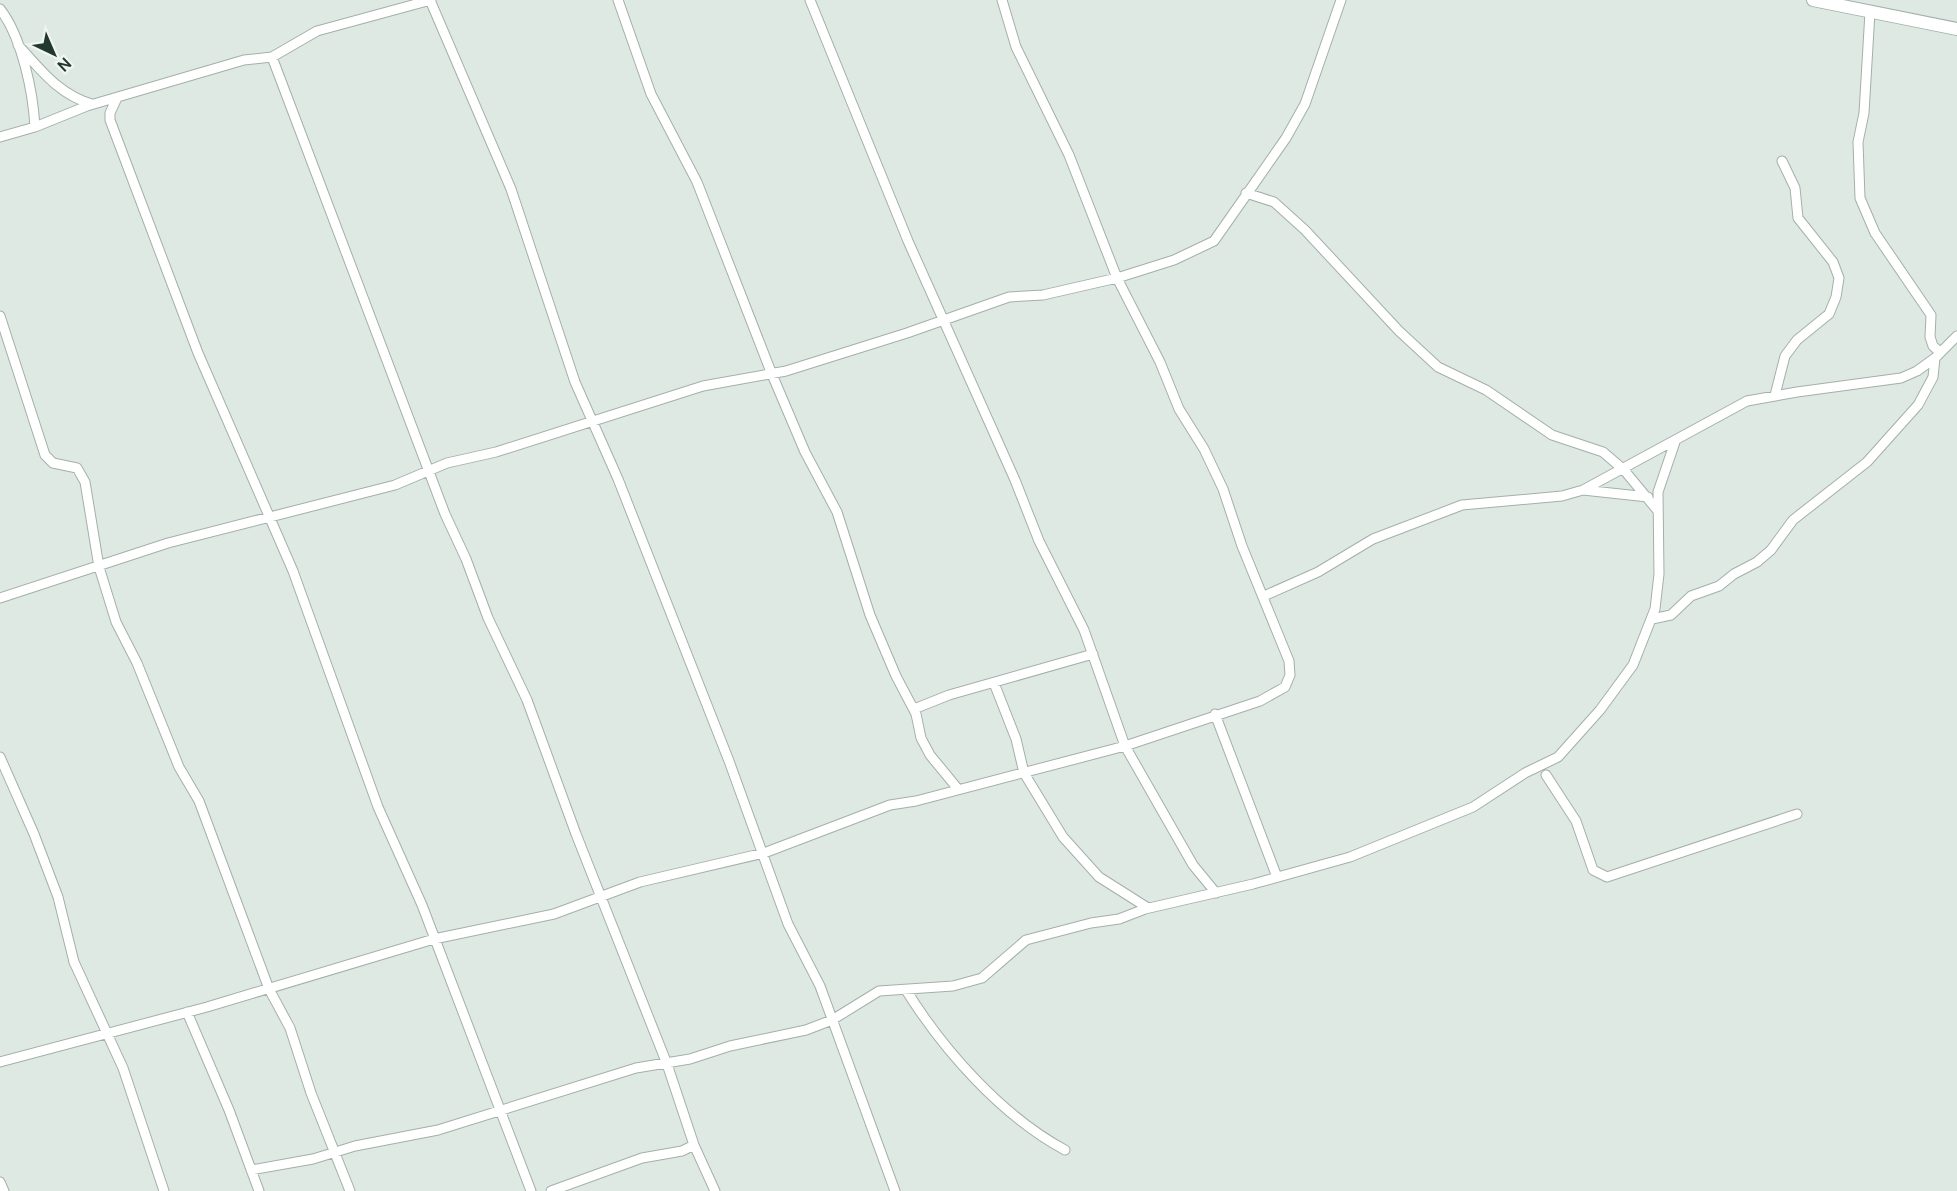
<svg xmlns="http://www.w3.org/2000/svg" width="1957" height="1191" font-family="Manrope,sans-serif">
<rect width="100%" height="100%" fill="#dfe9e3"/>
<g fill="none" stroke-linecap="round" stroke-linejoin="round">
<g stroke="#a3b0a9" stroke-width="11">
<path id="street" d="M430,0l81,189 64,193 43,97 111,282 59,163 32,62 75,205
M618,0l33,94 46,88 74,190 34,80 32,60 33,103 26,61 20,38 5,24 9,17 28,34
M810,0l98,241 107,239 24,61 45,89 41,116 68,119 23,28
M0,9c22,28 33,83 35,118
M1870,12l-6,101 -6,29 2,56 15,35 56,82 -1,22 3,9 7,6
M18,45c22,24 41,50 74,59
M272,57l173,457 21,45 22,59 39,82 49,134 91,230 27,81 21,46
M116,100l-6,13v7l88,233 95,218 85,236 44,98 109,286
M0,137l35,-10 52,-21 157,-46 28,-3 45,-26 114,-31
M1246,193l28,9 31,28 94,101 39,36 48,23 66,45 51,17 21,18 34,41
M0,316l45,139 8,8 24,5 8,14 14,85 17,55 21,41 42,104 20,34 70,188 21,39 21,65 39,98
M1775,395l10,-39 12,-16 32,-26 7,-17 3,-19 -6,-16 -35,-44 -3,-30 -13,-27
M1583,490l65,7
M1264,596l54,-24 55,-33 89,-34 100,-9 21,-6 164,-89 50,-9 104,-14 16,-7 18,-13
M0,598l168,-55 227,-58 52,-22 49,-11 207,-66 83,-15 121,-38 102,-36 34,-2 74,-17 57,-18 40,-19 72,-103 19,-34 36,-104
M1652,619l19,-4 20,-19 28,-10 15,-12 23,-12 14,-12 22,-30 74,-58 51,-57 15,-28 2,-19 22,-22
M994,683l22,56 8,34 39,64 36,40 49,31
M914,709l35,-14 144,-41
M1215,714l62,163
M0,757l34,77 24,63 16,65 49,106 41,123
M1546,775l30,46 17,49 14,7 190,-63
M906,990c38,61 96,126 159,160
M187,1012l42,98 30,81
M0,1062l207,-55 227,-68 120,-25 86,-32 124,-29 126,-48 26,-4 209,-55 135,-45 25,-14 5,-12 -1,-14 -47,-115 -19,-57 -19,-40 -25,-40 -19,-47 -43,-84 -48,-123 -53,-108 -14,-47
M251,1170l62,-11 42,-13 83,-16 198,-62 54,-9 40,-13 76,-16 26,-10 47,-29 74,-5 29,-8 44,-38 65,-17 28,-4 26,-10 108,-25 97,-27 123,-50 52,-34 33,-16 42,-47 33,-45 22,-56 4,-35 -1,-82 17,-50
M0,1182l4,9
M551,1191l91,-33 40,-7 12,-6"/>
</g>
<g stroke="#a0b3aa" stroke-width="14">
<path id="secondary" d="M1813,0l144,29"/>
</g>
<use href="#street" stroke="#fff" stroke-width="9"/>
<use href="#secondary" stroke="#fff" stroke-width="12"/>
</g>
<g transform="translate(54 54) rotate(136)" stroke="#eff6f2" stroke-width="4.5" paint-order="stroke">
<path d="M0-4.5L10 22L0 15L-10 22Z" fill="#22372f"/>
<text y="-9" font-size="16" font-weight="bold" text-anchor="middle" fill="#22372f">N</text>
</g>
</svg>
